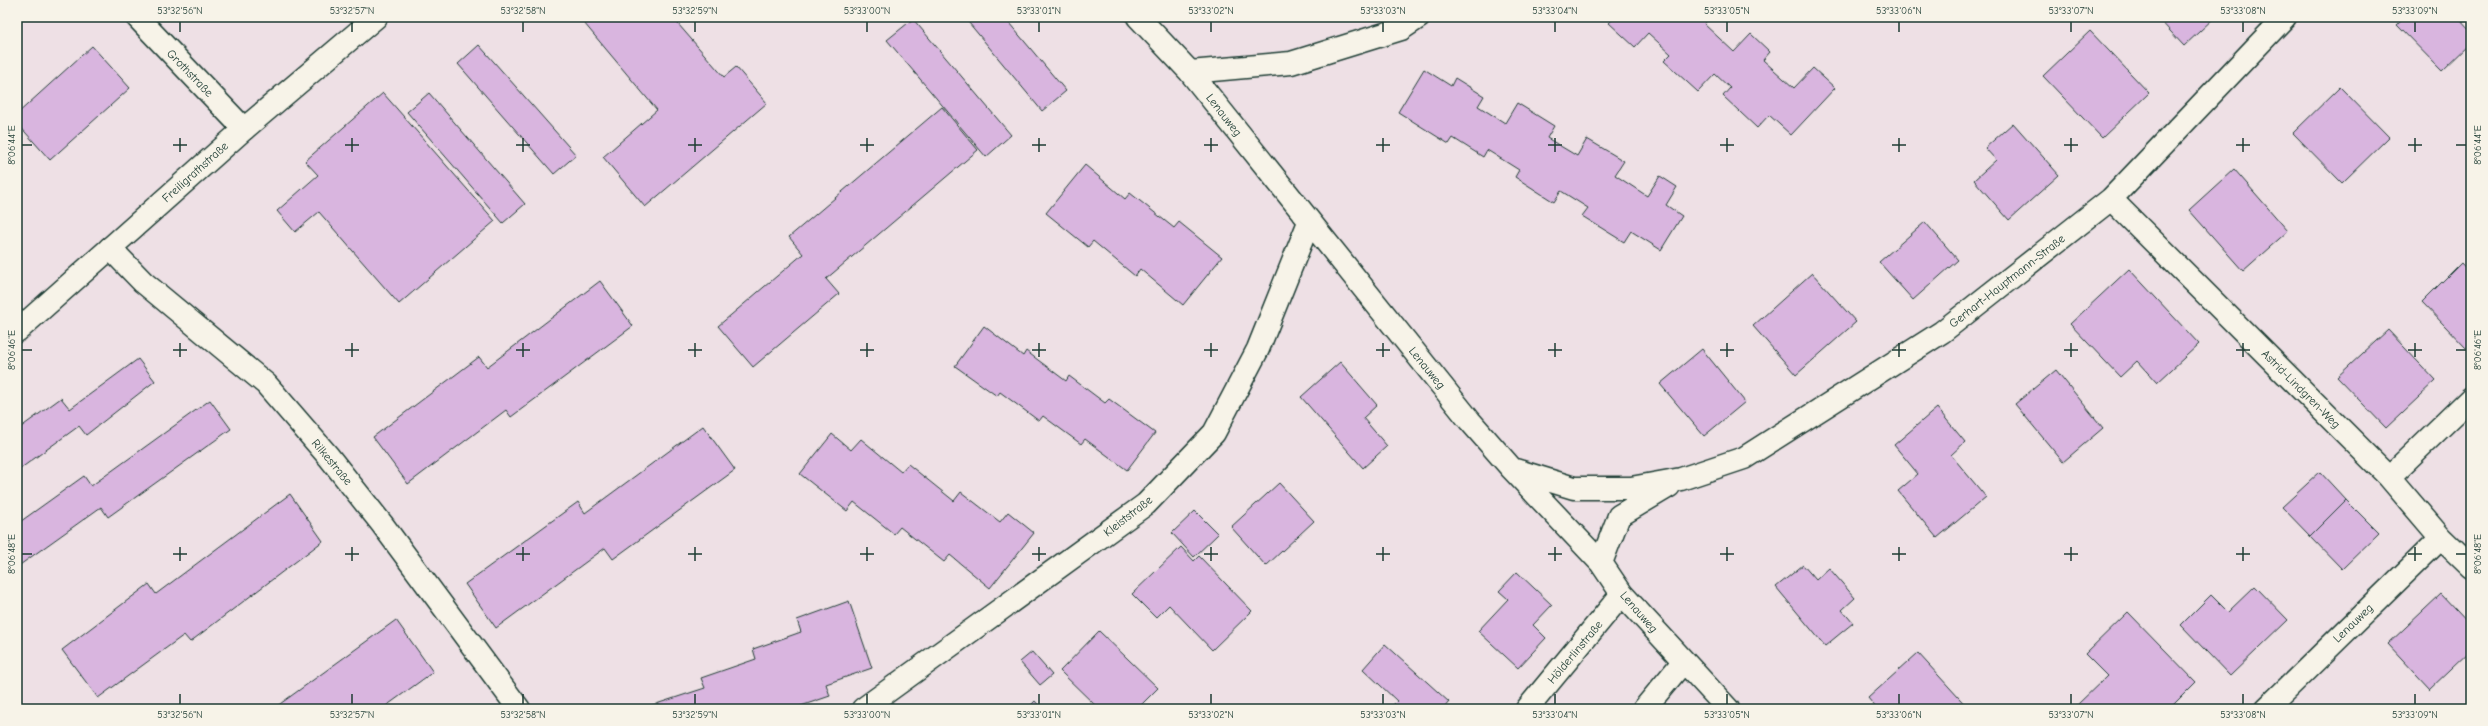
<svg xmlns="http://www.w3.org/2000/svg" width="2488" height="726" font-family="'Comic Neue',sans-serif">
<rect width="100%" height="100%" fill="#eee0e5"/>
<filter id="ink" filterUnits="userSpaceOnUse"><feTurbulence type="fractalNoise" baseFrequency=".025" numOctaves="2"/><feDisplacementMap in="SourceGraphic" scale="8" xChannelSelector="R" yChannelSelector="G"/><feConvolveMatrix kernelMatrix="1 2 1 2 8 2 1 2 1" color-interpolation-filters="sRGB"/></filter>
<g filter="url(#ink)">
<path fill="#d9b5df" stroke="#1f3d34" d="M579,17h93l52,60 12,-10 31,36 -122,104 -42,-50 54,-47z
M964,17h40l62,74 -24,20z
M1611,17h99l-6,7 30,28 17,-18 19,18 -7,8 31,28 19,-20 22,20 -44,47 -22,-20 -12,13 -34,-32 7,-8 -15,-14 -17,18 -34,-31 7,-7 -23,-21 -13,14 -26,-24 4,-4z
M2157,17h58l-31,29z
M2405,17h53l13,14v12l-29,28 -45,-46z
M913,19l98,116 -25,22 -99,-117z
M2090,31l59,62 -47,45 -59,-62z
M479,45l97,110 -22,19 -96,-110z
M92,46l38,42 -80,72 -33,-37v-9z
M1424,69l27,17 4,-8 29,18 -6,10 27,17 12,-20 37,23 -7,12 30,18 10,-17 37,22 -9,14 32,21 13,-20 17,11 -11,18 16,11 -21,34 -30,-19 -7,11 -42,-26 6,-8 -27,-17 -7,11 -39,-25 4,-7 -32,-20 -4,7 -30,-19 -4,6 -51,-32z
M2340,87l49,50 -47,46 -49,-50z
M383,93l112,128 -96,83 -80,-92 -24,20 -18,-21 41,-36 -13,-14z
M429,93l96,111 -22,19 -96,-111z
M942,107l36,43 -152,129 13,15 -86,73 -35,-41 85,-72 -14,-17z
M2013,123l46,52 -50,45 -35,-40 22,-20 -11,-12z
M1085,165l40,34 5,-6 44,35 5,-6 43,35 -39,48 -43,-36 -5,7 -42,-35 -5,6 -42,-34z
M2234,169l54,62 -45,40 -54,-61z
M1925,222l33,38 -45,40 -34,-38z
M2461,263l10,11v70l-5,4 -44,-46z
M2129,269l70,75 -42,39 -20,-22 -17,16 -50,-53z
M1812,273l44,49 -60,53 -43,-49z
M600,281l33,45 -122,91 -5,-7 -98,74 -35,-47 106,-80 8,10z
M984,326l39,30 3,-5 40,30 3,-5 36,27 4,-4 46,34 -28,37 -42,-31 -4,5 -38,-28 -4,5 -39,-29 -3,4 -42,-30z
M2388,330l48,51 -50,47 -49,-51z
M1702,349l43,53 -41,34 -44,-52z
M138,359l17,22 -69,54 -7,-9 -62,45v-41l44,-32 9,11z
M1340,362l37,43 -14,13 24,28 -24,22 -62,-71z
M2056,370l47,58 -40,34 -48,-58z
M210,400l21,29 -123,88 -7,-10 -84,60v-43l67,-48 7,10z
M1937,408l28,34 -14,13 35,42 -49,41 -39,-47 20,-17 -24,-29z
M703,426l32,44 -122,89 -8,-11 -109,80 -31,-44 113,-82 7,11z
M832,434l19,16 10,-11 40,33 7,-8 46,37 7,-9 39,30 8,-10 26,21 -44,55 -40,-33 -6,7 -44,-35 -6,7 -40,-32 -7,9 -47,-37z
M2320,472l26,28 -36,36 -28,-29z
M1279,483l35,38 -48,45 -35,-39z
M290,494l33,47 -133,101 -6,-7 -86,63 -36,-48 87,-66 7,10z
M2346,500l33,33 -37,36 -32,-33z
M1195,511l23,23 -24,23 -22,-24z
M1181,547l13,14 5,-5 53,55 -40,39 -43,-45 -13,13 -24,-24z
M1803,565l13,15 13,-12 26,30 -13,12 11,13 -28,23 -49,-59z
M1517,572l35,33 -19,20 13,13 -28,30 -40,-37 30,-32 -9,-8z
M2255,586l33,34 -58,56 -49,-51 30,-30 17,17z
M2441,594l30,32v24l-41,39 -42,-45z
M849,601l23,67 -46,16 4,12 -38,13h-141l-1,-3 55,-18 -4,-10 55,-19 -3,-10 48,-17 -4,-12z
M2128,612l68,70 -27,27h-90l-3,-3 31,-30 -22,-22z
M396,620l37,52 -51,37h-109z
M1099,631l59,57 -21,21h-38l-39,-38z
M1385,644l64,58 -6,7h-54l8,-8 -34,-32z
M1032,652l20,23 -12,10 -20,-23z
M1918,653l51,56h-92l-9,-11z
M1035,701l7,8h-15z"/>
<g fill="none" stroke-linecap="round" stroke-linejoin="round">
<g stroke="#1f3d34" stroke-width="25">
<path id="minor" d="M137,17l107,112
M1138,17l52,55 280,349 42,48 89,94 21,31 106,115
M1190,72l101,-9 110,-34 18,-12
M2111,199l278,278 82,-79
M110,248l33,34 123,102 63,73 53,67 137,185
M1512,469l62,19h57l50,-9 63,-21 198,-126 169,-133 174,-182
M2389,477l52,61 30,29
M1601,563l18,-47 50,-30
M863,709l283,-205 68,-71 44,-84 51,-127
M1527,709l95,-115
M1644,709l39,-47
M2266,709l175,-171"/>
</g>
<g stroke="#1f3d34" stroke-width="25">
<path id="secondary" d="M17,331l227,-202 132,-112"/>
</g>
<use href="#minor" stroke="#f7f3e8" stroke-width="22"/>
<use href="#secondary" stroke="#f7f3e8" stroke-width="22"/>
</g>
</g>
<path fill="none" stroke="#1f3d34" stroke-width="1.5" d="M180,22v10M352,22v10M523,22v10M695,22v10M867,22v10M1039,22v10M1211,22v10M1383,22v10M1555,22v10M1727,22v10M1899,22v10M2071,22v10M2243,22v10M2415,22v10M180,138v14M352,138v14M523,138v14M695,138v14M867,138v14M1039,138v14M1211,138v14M1383,138v14M1555,138v14M1727,138v14M1899,138v14M2071,138v14M2243,138v14M2415,138v14M22,145h10M173,145h14M345,145h14M516,145h14M688,145h14M860,145h14M1032,145h14M1204,145h14M1376,145h14M1548,145h14M1720,145h14M1892,145h14M2064,145h14M2236,145h14M2408,145h14M2456,145h10M180,343v14M352,343v14M523,343v14M695,343v14M867,343v14M1039,343v14M1211,343v14M1383,343v14M1555,343v14M1727,343v14M1899,343v14M2071,343v14M2243,343v14M2415,343v14M22,350h10M173,350h14M345,350h14M516,350h14M688,350h14M860,350h14M1032,350h14M1204,350h14M1376,350h14M1548,350h14M1720,350h14M1892,350h14M2064,350h14M2236,350h14M2408,350h14M2456,350h10M180,547v14M352,547v14M523,547v14M695,547v14M867,547v14M1039,547v14M1211,547v14M1383,547v14M1555,547v14M1727,547v14M1899,547v14M2071,547v14M2243,547v14M2415,547v14M22,554h10M173,554h14M345,554h14M516,554h14M688,554h14M860,554h14M1032,554h14M1204,554h14M1376,554h14M1548,554h14M1720,554h14M1892,554h14M2064,554h14M2236,554h14M2408,554h14M2456,554h10M180,694v10M352,694v10M523,694v10M695,694v10M867,694v10M1039,694v10M1211,694v10M1383,694v10M1555,694v10M1727,694v10M1899,694v10M2071,694v10M2243,694v10M2415,694v10"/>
<g text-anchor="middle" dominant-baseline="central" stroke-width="3.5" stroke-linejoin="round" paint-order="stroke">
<g font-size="12" fill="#1f3d34" stroke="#f7f3e8">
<text transform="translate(190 73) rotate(46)">Grothstraße</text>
<text transform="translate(1224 115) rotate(52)">Lenauweg</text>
<text transform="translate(195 172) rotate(-42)">Freiligrathstraße</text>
<text transform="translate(2007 281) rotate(-38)">Gerhart-Hauptmann-Straße</text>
<text transform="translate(1427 368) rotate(51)">Lenauweg</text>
<text transform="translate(2301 389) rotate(45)">Astrid-Lindgren-Weg</text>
<text transform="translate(332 462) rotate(50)">Rilkestraße</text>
<text transform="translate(1128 516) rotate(-38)">Kleiststraße</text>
<text transform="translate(1639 612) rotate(49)">Lenauweg</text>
<text transform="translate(2353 623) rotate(-44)">Lenauweg</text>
<text transform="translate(1575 652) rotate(-50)">Hölderlinstraße</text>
</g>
</g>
<rect width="2488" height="726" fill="none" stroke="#f7f3e8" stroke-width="44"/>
<rect x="22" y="22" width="2444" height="682" fill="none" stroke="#1f3d34" stroke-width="1.5"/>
<g font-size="10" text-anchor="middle" fill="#1f3d34">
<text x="180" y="14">53°32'56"N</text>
<text x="352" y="14">53°32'57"N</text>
<text x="523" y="14">53°32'58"N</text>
<text x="695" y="14">53°32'59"N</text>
<text x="867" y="14">53°33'00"N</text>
<text x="1039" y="14">53°33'01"N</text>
<text x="1211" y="14">53°33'02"N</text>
<text x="1383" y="14">53°33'03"N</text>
<text x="1555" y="14">53°33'04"N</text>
<text x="1727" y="14">53°33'05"N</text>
<text x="1899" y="14">53°33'06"N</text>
<text x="2071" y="14">53°33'07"N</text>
<text x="2243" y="14">53°33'08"N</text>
<text x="2415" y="14">53°33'09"N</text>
<text transform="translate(2477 145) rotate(-90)" y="4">8°06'44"E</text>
<text transform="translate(11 145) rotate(-90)" y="4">8°06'44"E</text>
<text transform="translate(2477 350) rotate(-90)" y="4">8°06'46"E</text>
<text transform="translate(11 350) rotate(-90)" y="4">8°06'46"E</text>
<text transform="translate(2477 554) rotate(-90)" y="4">8°06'48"E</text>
<text transform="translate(11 554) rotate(-90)" y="4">8°06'48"E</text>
<text x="180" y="718">53°32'56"N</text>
<text x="352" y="718">53°32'57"N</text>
<text x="523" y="718">53°32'58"N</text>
<text x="695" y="718">53°32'59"N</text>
<text x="867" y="718">53°33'00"N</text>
<text x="1039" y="718">53°33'01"N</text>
<text x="1211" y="718">53°33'02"N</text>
<text x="1383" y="718">53°33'03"N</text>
<text x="1555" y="718">53°33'04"N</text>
<text x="1727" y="718">53°33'05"N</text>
<text x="1899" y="718">53°33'06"N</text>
<text x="2071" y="718">53°33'07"N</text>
<text x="2243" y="718">53°33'08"N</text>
<text x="2415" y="718">53°33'09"N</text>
</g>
</svg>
